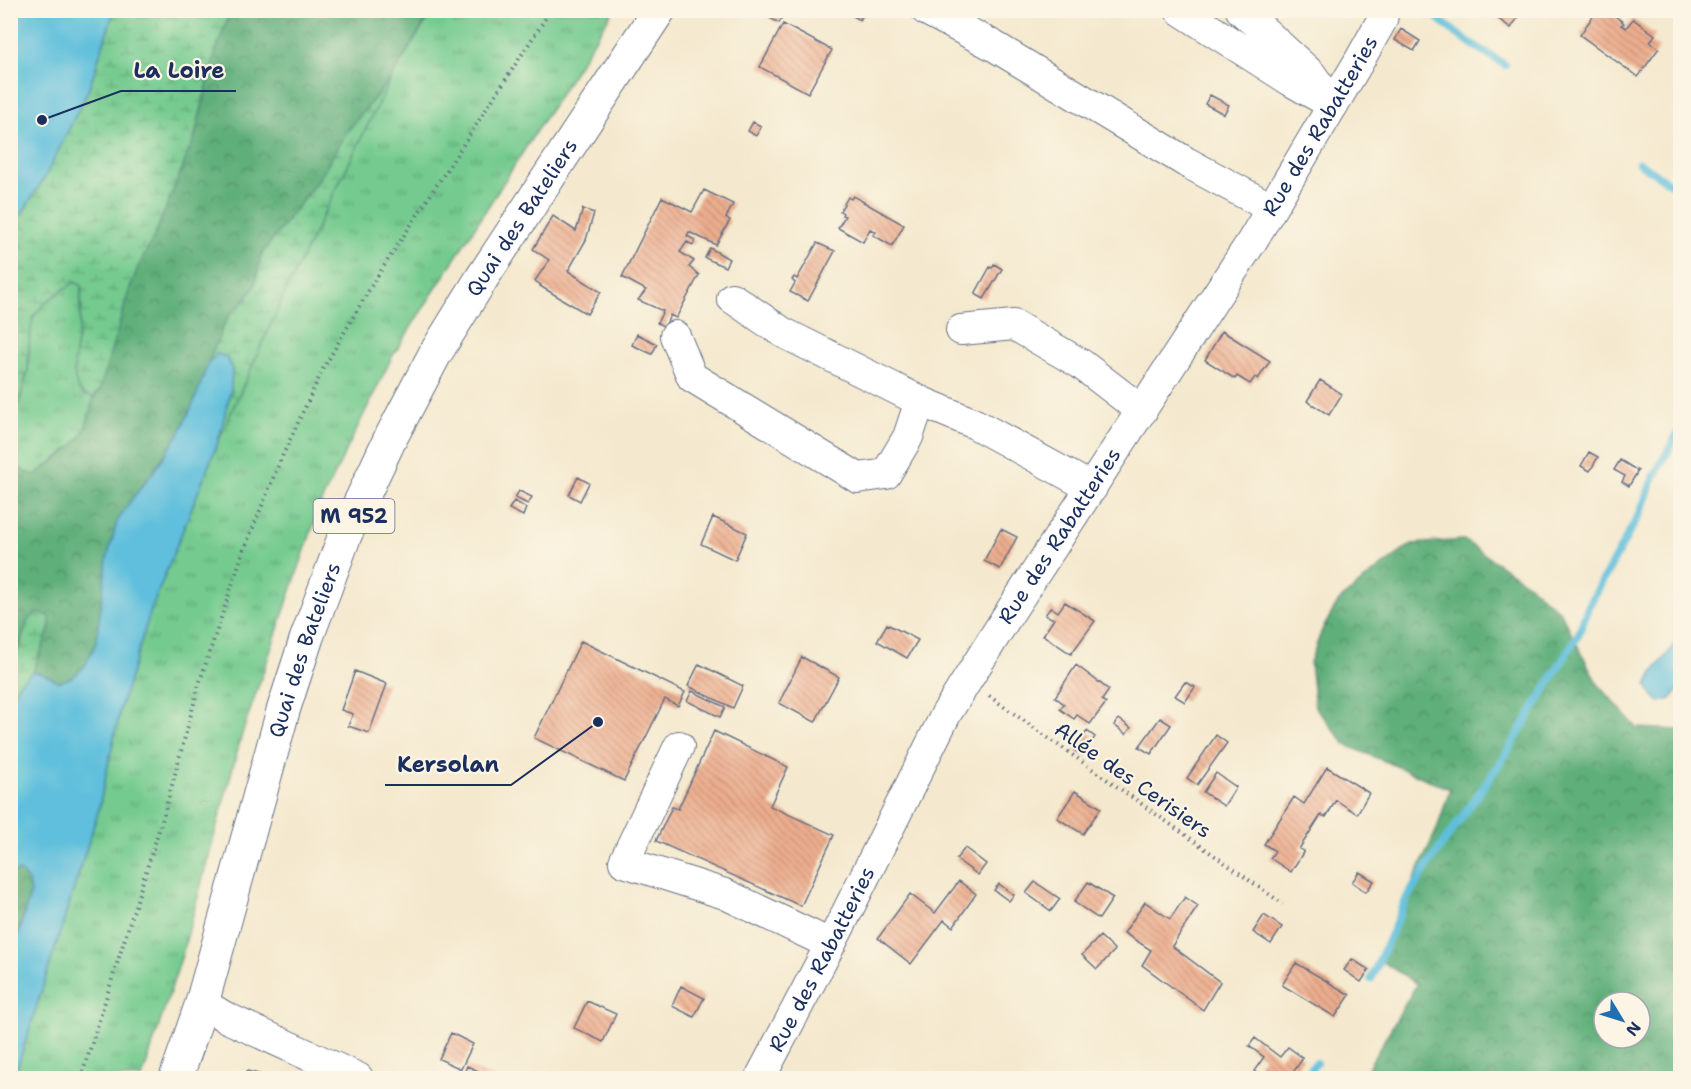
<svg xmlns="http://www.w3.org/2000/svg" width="1691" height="1089" font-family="'Shantell Sans',sans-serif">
<defs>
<pattern id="grass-tufts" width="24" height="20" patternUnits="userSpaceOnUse" patternTransform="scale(1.5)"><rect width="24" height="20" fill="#74cb8f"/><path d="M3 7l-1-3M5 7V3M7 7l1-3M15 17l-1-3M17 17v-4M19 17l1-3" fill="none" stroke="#5ea578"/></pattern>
<pattern id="forest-crowns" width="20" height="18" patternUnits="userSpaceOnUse" patternTransform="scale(1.5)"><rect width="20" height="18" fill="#5faf7a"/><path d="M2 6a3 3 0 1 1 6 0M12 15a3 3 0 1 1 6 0" fill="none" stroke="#4e8f67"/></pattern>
<pattern id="wetland-marsh" width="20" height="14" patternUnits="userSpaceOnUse" patternTransform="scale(1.5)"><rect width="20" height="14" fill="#74cb8f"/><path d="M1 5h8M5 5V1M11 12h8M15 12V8" fill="none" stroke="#5ea578"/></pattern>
<pattern id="building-back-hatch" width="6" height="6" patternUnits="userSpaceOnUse" patternTransform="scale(1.5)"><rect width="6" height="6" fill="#eeae8e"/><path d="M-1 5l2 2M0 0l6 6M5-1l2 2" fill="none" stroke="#c08e77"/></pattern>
</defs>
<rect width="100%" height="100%" fill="#fcf5e5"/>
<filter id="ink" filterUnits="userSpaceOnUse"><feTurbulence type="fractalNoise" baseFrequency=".0167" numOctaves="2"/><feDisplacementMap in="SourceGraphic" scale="12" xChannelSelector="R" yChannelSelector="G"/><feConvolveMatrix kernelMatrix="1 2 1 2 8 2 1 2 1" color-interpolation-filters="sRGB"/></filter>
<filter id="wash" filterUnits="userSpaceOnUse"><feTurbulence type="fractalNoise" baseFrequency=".008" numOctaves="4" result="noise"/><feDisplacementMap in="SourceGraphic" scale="24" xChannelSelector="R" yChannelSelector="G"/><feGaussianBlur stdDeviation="1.35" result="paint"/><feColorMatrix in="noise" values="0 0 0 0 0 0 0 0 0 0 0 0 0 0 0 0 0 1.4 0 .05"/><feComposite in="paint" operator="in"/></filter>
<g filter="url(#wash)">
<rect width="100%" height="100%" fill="#f4e9ce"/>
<path fill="url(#grass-tufts)" stroke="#487d76" stroke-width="1.5" d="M432,11h181l-221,346 -70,143 -81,237 -59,218 -40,123h-128l84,-266 22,-103 31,-99 67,-168 70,-156 103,-208z
M74,282l7,3 -1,38 -5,32v21l9,19 10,2 -9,34 -10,13 -40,31 -10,-2c-7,-7 -12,-13 -14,-23 -5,-22 13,-58 17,-81 2,-16 -1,-35 5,-50 4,-12 30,-30 41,-37z"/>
<path fill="url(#forest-crowns)" stroke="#3d6f6c" stroke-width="1.5" fill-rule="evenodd" d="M230,11h202l-41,67 -45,55 -25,43 -60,79 -6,31 -10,15 -14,12 -9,16 -28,73 -15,32 -25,37 -23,29 -14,22 -10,37 -11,84 -11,23 -12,11 -14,5 -16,-8 -10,-2 17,-45 -30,14 -6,23 -3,5 -1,-220 6,15 9,9 10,2c15,-12 43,-28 50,-46 6,-14 5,-28 15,-40l29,-98 9,-24 15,-28 41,-100 21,-85z
M1464,540l65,45 32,28 36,70 40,45 43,2v348h-318l55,-94 -39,-25 59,-130 13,-40 -104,-44 -31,-38 -5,-45 12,-32 17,-29 31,-26 42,-31zM1604,1002h36v36h-36z
M20,871l8,10 3,11 -20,66v-86z"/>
<path fill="url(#wetland-marsh)" stroke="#487d76" stroke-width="1.5" d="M114,11h116l-15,43 -21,85 -41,100 -15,28 -9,24 -29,98 -6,8c-7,-1 -13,-2 -16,-9 -9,-19 0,-45 2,-65 1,-13 2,-26 1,-38l-7,-3 -28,20 -13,15 -4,27 -1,26 -17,63v-202l35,-56 42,-84z
M391,78l-103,208 -70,156 13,-53 -4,-32 -10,-3 -9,10 14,-35 9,-16 14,-12 10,-15 6,-31 60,-79 25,-43z
M35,613l9,1 6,3v10l-17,45 -14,11 -8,16v-30l17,-48z"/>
<path fill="#5ebfdc" stroke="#3c779d" stroke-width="1.5" d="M11,10l103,1 -26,80 -42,84 -35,56z
M217,354l10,3 5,12 -1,20 -13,53 -67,168 -31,99 -22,103 -84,266h-3v-120l20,-66 -3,-11 -8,-10 -9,1v-173l8,-16 14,-11 10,2 16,8 14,-5 12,-11 11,-23 11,-84 10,-37 14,-22 23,-29 25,-37 15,-32 14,-38z
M1680,638v50l-9,11 -11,3 -8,-7 -5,-10 7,-14z"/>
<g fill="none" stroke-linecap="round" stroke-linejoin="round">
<path stroke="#5ebfdc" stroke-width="8" d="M1430,10c21,23 49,38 75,55
M1639,163l41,27
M1371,979l36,-81 23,-36 73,-103 76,-126 9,-26 52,-94 13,-34 27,-50
M1304,1078l12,-15"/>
</g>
<g id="blocks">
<path fill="url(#building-back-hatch)" d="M755,10h31l-7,13z
M843,10h23l-6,10z
M1486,10h37l-12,18z
M1597,10h10l17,13 -3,2 5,3 7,-9 22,16 -5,7 9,6 -21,29 -58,-42z
M783,24l49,26 -24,43 -48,-26z
M1401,29l19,12 -6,10 -19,-11z
M1210,95l19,10 -5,9 -19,-10z
M753,122l8,4 -5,10 -8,-5z
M704,190l29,14 -7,14 4,2 -14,25 -27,-13 -2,4 8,4 -2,5 -6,-3 -7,10 14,9 -5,6 10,8 -23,43 -6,-3 -5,12 -8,-4 6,-12 -25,-11 8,-10 -24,-13 40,-80 30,15z
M853,196l51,29 -12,21 -19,-11 3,-3 -6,-3 -7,13 -25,-14 7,-12 -3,-1 1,-2 -3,-2 8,-14 3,2z
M583,209l11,4 -8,27 -18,31 33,21 -14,22 -47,-28 1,-1 -6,-4 14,-21 -16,-11 20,-33 23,15z
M817,243l18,8 -27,50 -18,-9 5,-9 -3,-3 2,-3 3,2z
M710,248l19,11 -4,8 -20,-9z
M994,264l8,5 -18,30 -9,-5 15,-27 2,1z
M1222,331l48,30 -12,18 -3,-2 -5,7 -13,-8 -2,3 -30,-19z
M637,334l20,10 -5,10 -20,-9z
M1320,380l22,14 -13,21 -22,-14z
M1589,452l9,5 -8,14 -9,-5z
M1620,460l18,11 -9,15 -7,-4 3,-6 -11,-6z
M578,477l11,6 -9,18 -11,-6z
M519,491l13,6 -4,7 -13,-6z
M514,501l12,7 -3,8 -14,-7z
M713,517l34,16 -12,27 -34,-16z
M1001,529l16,8 -17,32 -16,-8z
M1065,602l30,19 -24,33 -28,-19 11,-16 -9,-4 6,-8 7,5z
M887,624l31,16 -11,18 -30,-17z
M581,641l104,51 -7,14 -13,-7 -41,82 -90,-43z
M802,657l37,20 -24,45 -36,-19z
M699,664l44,22 -10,22 -45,-22z
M1076,665l33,25 -7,10 4,3 -16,21 -13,-9 -3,4 -14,-10 4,-5 -9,-7z
M355,671l32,13 -18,49 -21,-7 5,-12 -12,-4z
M1185,682l10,5 -10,15 -10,-6z
M692,691l33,16 -5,10 -33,-16z
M1160,718l11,7 -20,29 -12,-7z
M1119,719l12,9 -5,6 -12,-9z
M714,731l74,36 -18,39 64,29 -33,71 -145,-65 16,-34 6,2z
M1087,731l8,6 -13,18 -8,-5z
M1216,735l11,8 -30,42 -10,-7z
M1327,767l42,26 -12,21 -21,-14 -10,17 -5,-2 -22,34 5,2 -13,21 -21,-14 5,-7 -11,-7 30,-47 10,7z
M1216,773l20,14 -12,19 -21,-14z
M1075,791l26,17 -18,26 -26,-16z
M965,848l21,16 -8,11 -22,-16z
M1359,872l15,9 -8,11 -14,-10z
M959,881l17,13 -23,33 -9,-7 -33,44 -33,-26 32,-44 25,19z
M1035,882l25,17 -9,12 -25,-18z
M1088,882l25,16 -14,21 -25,-17z
M999,884l15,11 -5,6 -15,-11z
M1185,897l13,9 -26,40 48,36 -17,28 -61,-45 9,-15 -27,-17 21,-31 25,17z
M1264,915l18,12 -11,17 -18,-12z
M1100,936l15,14 -18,19 -15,-14z
M1352,959l17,11 -8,12 -17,-12z
M1296,963l54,32 -15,22 -53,-32z
M681,986l23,12 -10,19 -22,-11z
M587,1001l29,13 -13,28 -29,-14z
M451,1033l22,11 -12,25 -22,-10z
M1255,1038l25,19 8,-10 15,11 -13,19 -7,-5 -5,6h-14l-10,-7 10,-14 -15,-11z
M467,1066l27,12h-24l-7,-3z
M247,1071l26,7h-28z"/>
</g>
</g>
<g filter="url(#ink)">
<use href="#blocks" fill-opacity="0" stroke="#677085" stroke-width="1.5"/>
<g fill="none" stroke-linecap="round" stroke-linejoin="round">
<g stroke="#677085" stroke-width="32">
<g id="minor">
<path d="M926,10l68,36 192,116 85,46"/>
<path d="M1180,10l111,71 42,24"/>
<path d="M1241,10l70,64 10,14"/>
<path d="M732,298l50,34 138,69"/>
<path d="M961,330l53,-5 67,39 61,47"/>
<path d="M675,336l17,41 166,101 28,-4 22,-37 12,-36 55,23 117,64"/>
<path d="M679,746l-55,116 101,32 105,50"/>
<path d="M202,1003l23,14 133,61"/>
<path id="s1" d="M760,1078l77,-146 109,-218 60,-96 246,-377 106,-178 24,-43 2,-10"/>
</g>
</g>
<g stroke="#677085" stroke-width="35">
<g id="major">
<path id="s2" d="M176,1078l26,-75 81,-292 24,-74 38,-102 44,-94 46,-87 47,-76 177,-268"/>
</g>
</g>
<path stroke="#677085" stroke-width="4" stroke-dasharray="1.5 4.5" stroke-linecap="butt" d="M989,696l294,208
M81,1078l84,-267 35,-130 43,-129 38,-93 42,-90 50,-86 178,-273"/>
<use href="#minor" stroke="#fff" stroke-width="30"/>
<use href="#major" stroke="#fff" stroke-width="33"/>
</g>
</g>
<g text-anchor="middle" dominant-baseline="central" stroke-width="4.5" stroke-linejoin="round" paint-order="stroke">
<rect fill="#fcf5e5" stroke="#5e6a86" stroke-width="1.5" x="313.5" y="499" width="81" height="34" rx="4.5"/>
<g font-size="20" font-weight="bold" fill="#1b2f5e">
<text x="354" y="516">M 952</text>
</g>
<g font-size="21" fill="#1b2f5e" stroke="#fcf5e5">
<text stroke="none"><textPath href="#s1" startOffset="1106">Rue des Rabatteries</textPath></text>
<text stroke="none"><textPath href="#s2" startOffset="933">Quai des Bateliers</textPath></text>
<text stroke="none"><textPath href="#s1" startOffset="620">Rue des Rabatteries</textPath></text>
<text stroke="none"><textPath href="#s2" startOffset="447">Quai des Bateliers</textPath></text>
<text transform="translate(1133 780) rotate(35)">Allée des Cerisiers</text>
<text stroke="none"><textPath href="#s1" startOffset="134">Rue des Rabatteries</textPath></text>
</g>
</g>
<path fill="none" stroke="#1b2f5e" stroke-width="2" d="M42 120L121 91H236M598 722L511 785H385"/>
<g fill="#1b2f5e" stroke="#fcf5e5" stroke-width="2">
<circle cx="42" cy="120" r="6"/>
<circle cx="598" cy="722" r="6"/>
</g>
<g font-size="22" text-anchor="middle" font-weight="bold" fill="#1b2f5e" stroke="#fcf5e5" stroke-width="4.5" stroke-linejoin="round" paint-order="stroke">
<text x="179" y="78">La Loire</text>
<text x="448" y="772">Kersolan</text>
</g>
<rect width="1691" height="1089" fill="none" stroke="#fcf5e5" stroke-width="36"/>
<g transform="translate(1622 1020) rotate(128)"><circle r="28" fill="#fcf5e5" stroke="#a2a6af" stroke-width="1.5"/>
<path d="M0-4.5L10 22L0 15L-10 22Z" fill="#1f6fb2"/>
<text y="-9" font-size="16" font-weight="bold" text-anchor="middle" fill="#1b2f5e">N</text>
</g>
</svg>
